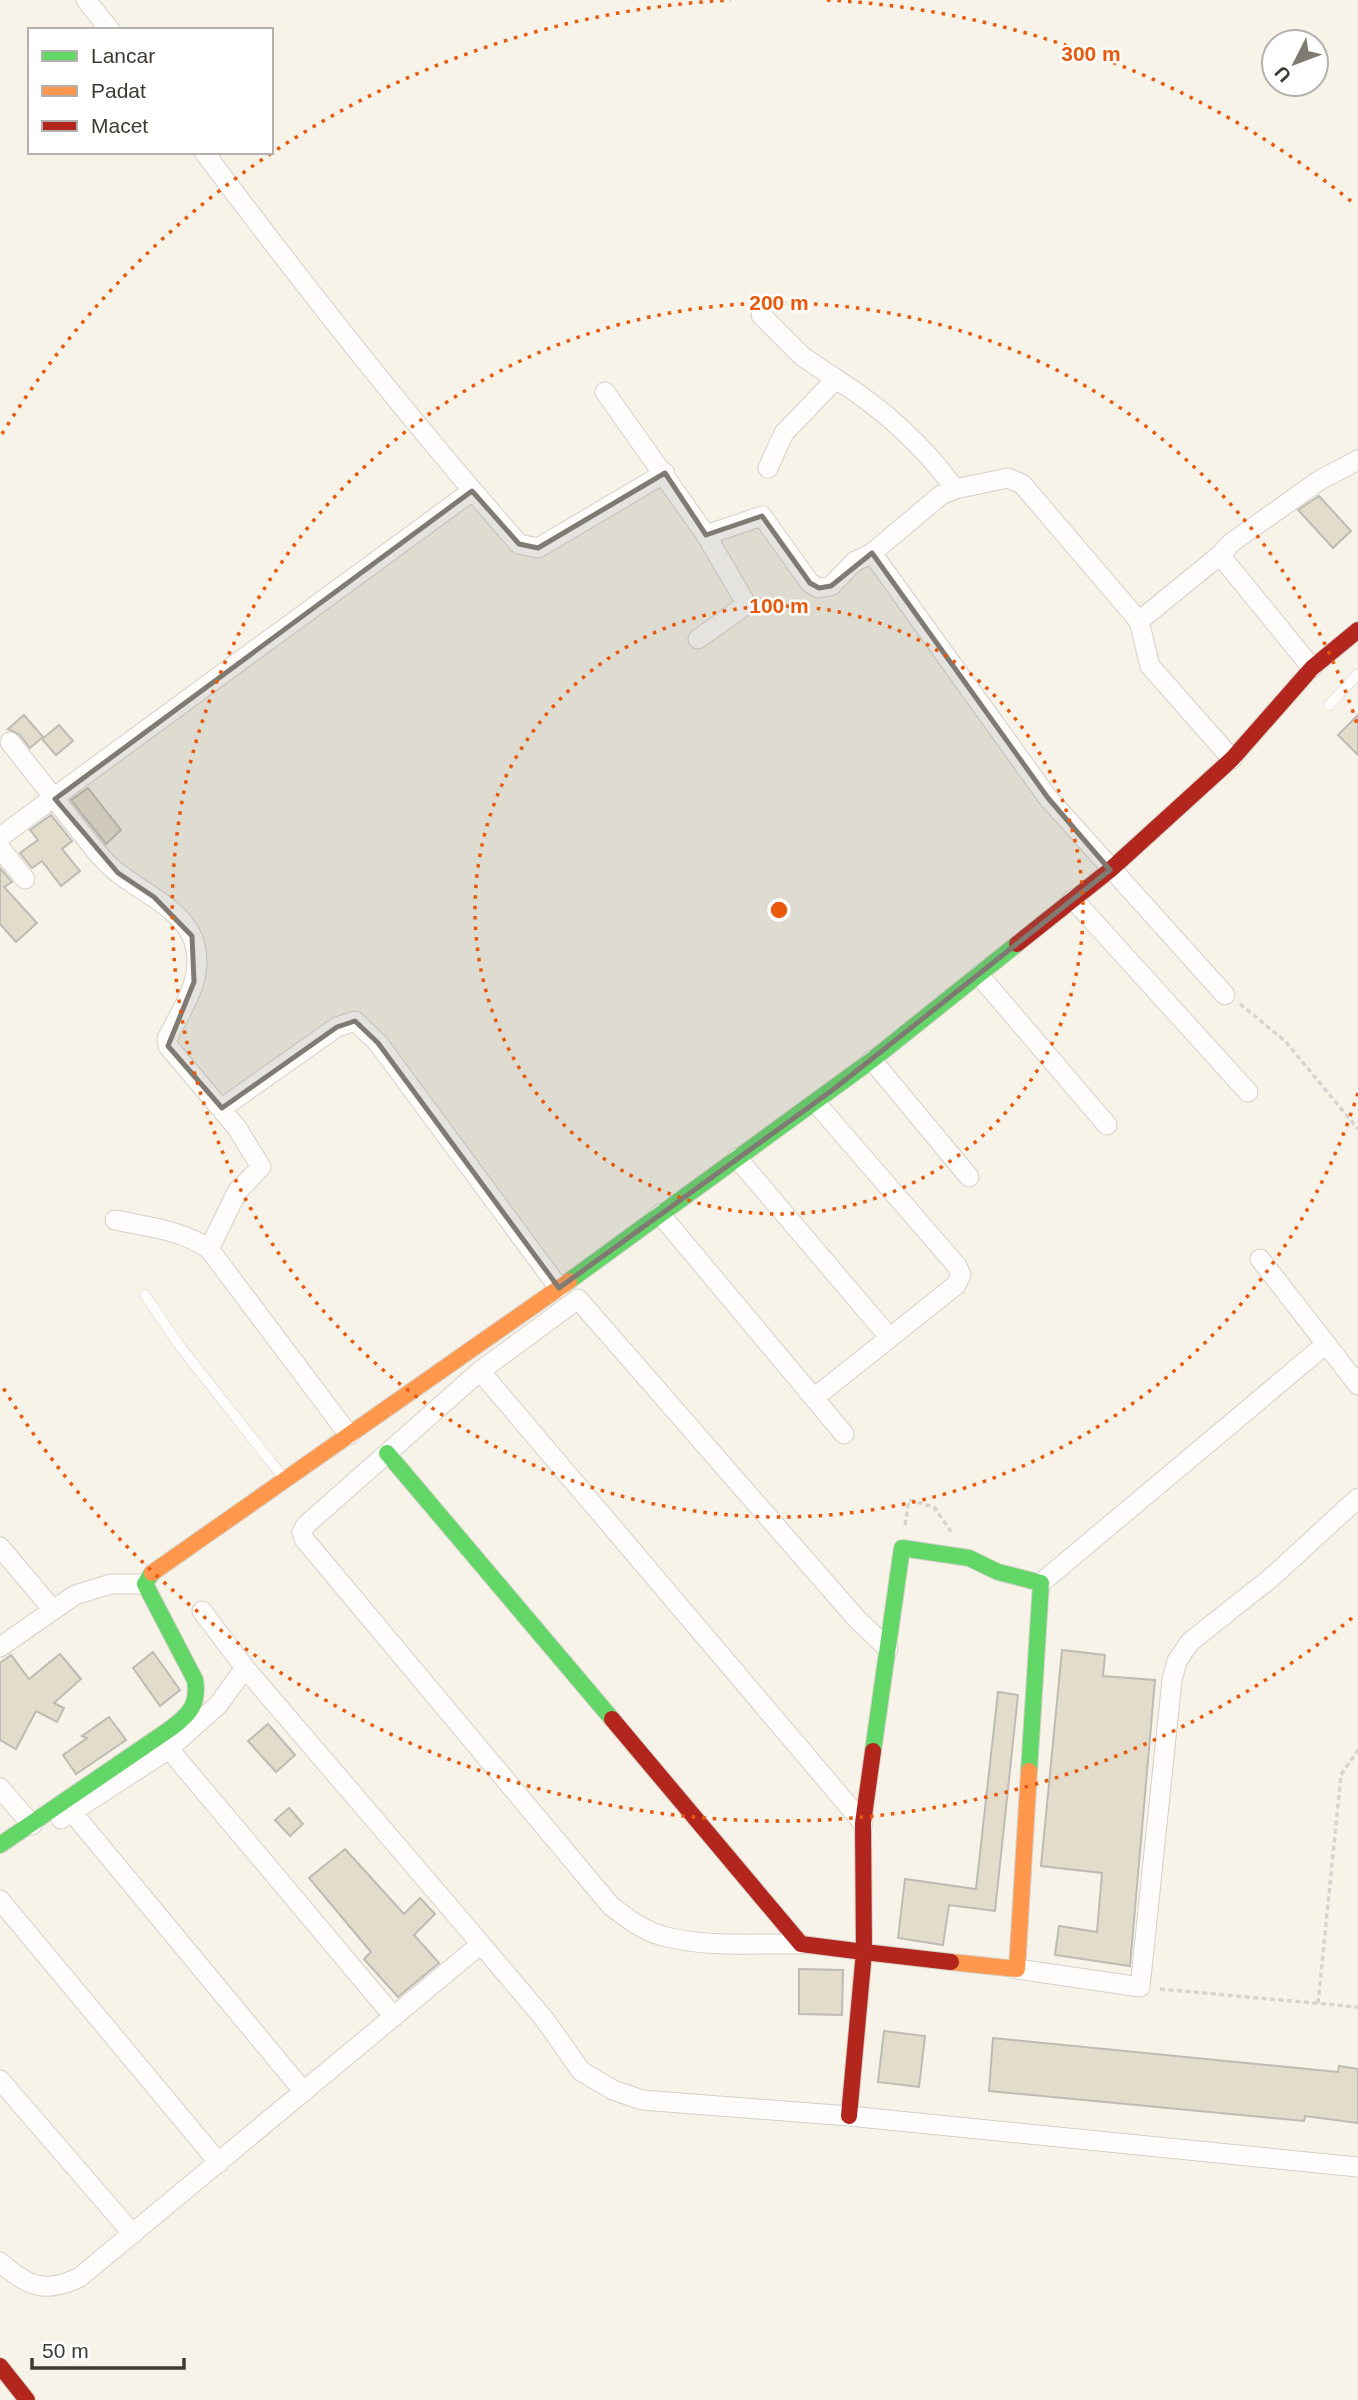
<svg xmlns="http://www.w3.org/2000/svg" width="1358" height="2400" font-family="Helvetica,sans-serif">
<rect width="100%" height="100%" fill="#f7f3e9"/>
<path fill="#e3dcca" stroke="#bebbb4" stroke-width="2" d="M1319,496l32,35 -18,17 -35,-38z
M24,715l19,22 -13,11 -11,-14 -11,-5z
M1358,715v40l-20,-20z
M59,725l14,16 -17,14 -14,-16z
M88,788l33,42 -15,14 -35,-44z
M51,815l21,26 -10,8 18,22 -19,15 -19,-25 -10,7 -12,-15 18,-13 -8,-10z
M0,868l12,14 -8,5 33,36 -21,19 -16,-18z
M1062,1650l43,5 -2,21 52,4 -25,286 -75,-11 4,-29 38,6 5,-59 -61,-7z
M153,1652l27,38 -20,16 -27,-38z
M60,1654l21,25 -27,24 10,5 -7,14 -21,-11 -20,38 -16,-9v-77l11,-8 18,24z
M998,1692l20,3 -23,216 -46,-6 -6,40 -45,-7 7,-59 71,10z
M109,1717l17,23 -50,34 -13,-19 24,-17 -5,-2z
M268,1724l27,31 -19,17 -28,-31z
M289,1808l14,16 -13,12 -15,-16z
M345,1849l59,65 16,-16 15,16 -21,21 25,28 -41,34 -34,-38 7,-7 -62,-74z
M799,1969l44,1 -1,45 -43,-1z
M884,2031l41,5 -6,51 -41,-5z
M993,2038l345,34 1,-6 19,3v54l-53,-7 -1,5 -315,-30z"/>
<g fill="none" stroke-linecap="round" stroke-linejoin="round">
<g stroke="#d4d0c8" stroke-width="11">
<path id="lane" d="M1329,705l29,-31
M145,1295l34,50 107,136"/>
</g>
<g stroke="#d4d0c8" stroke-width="21">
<path id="street" d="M86,0l24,30
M204,152c101,135 204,266 315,392l19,4 127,-75
M761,315l42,42 33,22
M605,392l101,143 56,-19 48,67 9,5 12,-2 23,-24 18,-9 69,-58 14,-6 53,-11 14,6 117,137 11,45 82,93
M768,468l16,-35 52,-54c46,29 87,66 119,110
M872,553l176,245 177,197
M1139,621l81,-66
M698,639l45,-32 1,-7 -38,-65
M1312,668l-92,-113 11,-12 89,-63 38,-20
M10,742c22,28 44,56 66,84 13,16 26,35 42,47 25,20 69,38 77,72 9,35 -14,65 -28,94l1,7 69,82 24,39 -24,25 -28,57
M0,837l472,-346
M0,848l25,31
M1073,899l175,193
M979,975l128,150
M872,1060l97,117
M222,1108l115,-81 18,-6 23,22 181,245
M737,1158l153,180
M660,1214l184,220
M115,1220c33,7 67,10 94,29l140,186
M1260,1259l98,126
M480,1371l383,452
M814,1398l142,-113 5,-10 -4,-9 -141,-163
M0,1547l53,63
M1041,1583l285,-239
M202,1611l43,57 236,276
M0,1647l75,-52 36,-11h34
M169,1749l225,268
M0,1788l32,37
M72,1812l232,280
M61,1819l108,-70 49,-44 27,-37
M0,1900l219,263
M801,1944c-44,-1 -95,4 -138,-8 -20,-5 -36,-18 -52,-30l-307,-367 -2,-7 4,-7 174,-154 98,-72 278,319 32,31
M1017,1969l123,18 32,-307 5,-19 13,-19 82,-65 86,-79
M0,2080l133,154
M0,2262c28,25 46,32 80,15l401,-333 64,76 36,51 32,19 29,10 207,16 509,51"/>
</g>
<g stroke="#d4d0c8" stroke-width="18">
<path id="fast" d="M569,1281l303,-221 145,-116
M387,1453l225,266
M873,1751l29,-203 67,10 29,14 43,11 -12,188
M0,1845l170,-116c19,-14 29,-24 25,-49l-50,-96 7,-11"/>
</g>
<g stroke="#d4d0c8" stroke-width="18">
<path id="slow" d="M152,1573l417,-292
M951,1962l66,7 12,-198"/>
</g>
<g stroke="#d4d0c8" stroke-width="18">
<path id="jam" d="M1017,944l93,-74 122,-111 80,-91 46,-38
M612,1719l189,225 63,8 -1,-129 10,-72
M849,2116l15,-164 87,10
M0,2366l27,34"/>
</g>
<path stroke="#d5d4cf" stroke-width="3.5" stroke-dasharray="5 3.5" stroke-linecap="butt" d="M1240,1004l45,37 73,88
M905,1525l4,-25 25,7 18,26
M1160,1989l198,18
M1318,2003l23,-228 17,-25"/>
<use href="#lane" stroke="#fefdfc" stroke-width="10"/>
<use href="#street" stroke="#fefdfc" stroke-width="19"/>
<use href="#fast" stroke="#63d668" stroke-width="16"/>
<use href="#slow" stroke="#ff974d" stroke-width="16"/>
<use href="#jam" stroke="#b3261e" stroke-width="16"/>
</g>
<path fill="#7f7b73" fill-opacity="0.2" stroke="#7f7b73" stroke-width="5" stroke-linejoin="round" d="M665,473l41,62 56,-19 48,67 9,5 12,-2 41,-33 176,245 62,72 -276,219 -275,199 -181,-245 -23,-22 -18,6 -115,81 -54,-62 26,-64 -2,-46 -38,-39 -36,-24 -63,-74 417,-308 47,53 19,4z"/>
<g fill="none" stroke="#e8590c" stroke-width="3.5" stroke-dasharray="3.5 7">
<circle cx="779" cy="910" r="304"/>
<path d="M1358 1093A607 607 0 1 1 1358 727"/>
<path d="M1352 1618A911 911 0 0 1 2 1386M2 434A911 911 0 0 1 731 0M827 0A911 911 0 0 1 1352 202"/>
</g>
<circle cx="779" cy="910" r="10" fill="#e8590c" stroke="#fff" stroke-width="3.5"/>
<g font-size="21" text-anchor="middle" font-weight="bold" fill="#e8590c" stroke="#fff" stroke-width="5" stroke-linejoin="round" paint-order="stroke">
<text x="1091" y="61">300 m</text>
<text x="779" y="310">200 m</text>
<text x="779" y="613">100 m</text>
</g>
<rect x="28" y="28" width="245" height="126" fill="#ffffff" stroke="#b2b1ad" stroke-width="2"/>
<rect x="42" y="51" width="35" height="10" fill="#63d668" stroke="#b2b1ad" stroke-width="2"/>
<text x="91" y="63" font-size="21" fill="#3e3b33">Lancar</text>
<rect x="42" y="86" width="35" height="10" fill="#ff974d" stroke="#b2b1ad" stroke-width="2"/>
<text x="91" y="98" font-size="21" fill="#3e3b33">Padat</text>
<rect x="42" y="121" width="35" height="10" fill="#b3261e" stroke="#b2b1ad" stroke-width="2"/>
<text x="91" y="133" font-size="21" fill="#3e3b33">Macet</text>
<g transform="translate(1295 63) rotate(228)"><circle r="33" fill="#ffffff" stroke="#b2b1ad" stroke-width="2"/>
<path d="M0-5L12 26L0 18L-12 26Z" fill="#7f7b73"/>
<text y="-10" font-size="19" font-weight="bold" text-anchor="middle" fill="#3e3b33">U</text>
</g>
<path d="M32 2358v10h152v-10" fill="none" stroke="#3e3b33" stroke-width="3.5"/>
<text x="42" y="2358" font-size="21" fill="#3e3b33" stroke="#ffffff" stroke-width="5" paint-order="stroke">50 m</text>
</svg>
